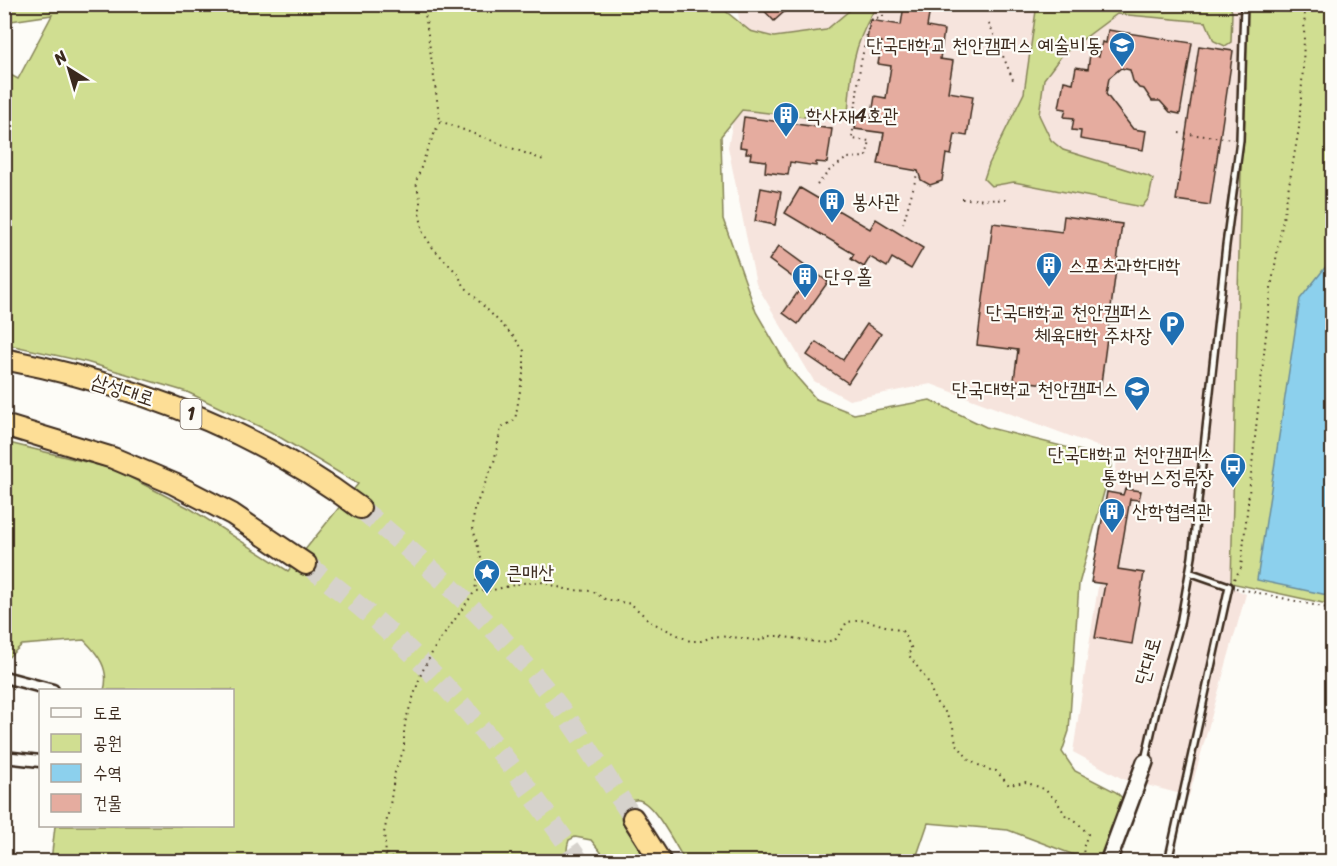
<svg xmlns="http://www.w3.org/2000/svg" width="1337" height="866" font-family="Sriracha,'Poor Story',sans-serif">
<rect width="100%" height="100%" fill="#fdfcf7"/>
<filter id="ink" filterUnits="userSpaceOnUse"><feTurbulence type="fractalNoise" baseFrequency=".0167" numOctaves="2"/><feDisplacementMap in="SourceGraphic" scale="12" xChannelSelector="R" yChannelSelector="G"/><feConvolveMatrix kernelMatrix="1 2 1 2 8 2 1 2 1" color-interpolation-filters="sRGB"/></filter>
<g filter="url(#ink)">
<path fill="#f6e4dd" d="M736,5h575l-44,419 -38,162 17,8 -57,202 -66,-17 -50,-27 45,-298 -187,-70 -82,16 -35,-19 -58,-97 -28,-137 18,-97z"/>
<path fill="#d0de91" stroke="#868458" stroke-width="1.5" d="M719,4l4,5 27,22 24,6 52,-7 30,-25h40l-23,7c-21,37 -22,61 -25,102l-25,5 -81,-9 -21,26 2,83 33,93 32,55 28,32 38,15 76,-14 56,27 127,32 -34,125 -10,147 -7,21 13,19 41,21 18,17c-9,19 -19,53 -44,52l-82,-31 -80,-7 -13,38h-230c-9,-14 -30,-57 -46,-61 -5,-1 -9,1 -14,3l-5,10 2,9 25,39h-39l-17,-21 -16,-3 -6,3c-3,9 -3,14 3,22l-521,-1 4,-35h177v-136h-128c6,-21 -6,-36 -20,-50l-62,5 -17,15v-218l109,27 77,40 97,62 70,-87 -87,-52 -84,-40 -101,-30 -81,-18v-272l13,7 34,-64 -41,6 -6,-4v-12z
M1037,4l193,1 2,7 -1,30 -6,4 -11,-5 -8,-19 -89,-8 -55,41 -18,24 -5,36 12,25 12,10 85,26 5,3 -4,19 -7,9 -128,-25 -23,4 -7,-7 5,-15 35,-71z
M1245,5h87v600l-101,-22z"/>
<path fill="#8cd0ed" stroke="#6c8e9a" stroke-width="1.5" d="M1332,259v337l-75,-16 43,-281z"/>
<path fill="#e5ac9f" stroke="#3b2a1e" stroke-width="1.5" d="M758,4h35l-19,17z
M904,5l26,4 -3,18 17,3 -4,29 13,2 -5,31 25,4 -6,40 -12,-2 -4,21 -5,-1 -4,27 -12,4 -9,-5 -3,-9 -40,-7 6,-31 -29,-4 2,-11 14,2 4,-24 11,2 5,-32 -13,-2 4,-22 -15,-2 3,-20 31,5z
M1108,30l84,13 -12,71 -10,-2 -10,-11h-8l-8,-12 -5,-1 -6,-7 -3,-11 -9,-2 -12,10 -3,16 27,35 13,2 -3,19 -63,-11 1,-8 -9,-1 2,-12 -10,-1 2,-8 -7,-1 5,-27 9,2 3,-16 12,2 2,-15 9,2 3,-14 4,1z
M1199,46l34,5 -23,154 -34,-5z
M744,117l88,12 -5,34 -11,-1v4l-26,-4 -2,13 -23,-3 1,-11 -16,-2 1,-6h-5l1,-5 -7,-1z
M761,188l20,4 -6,33 -20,-4z
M800,188l70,41 6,-10 47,29 -12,21 -19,-11 -5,9 -17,-10 -6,10 -13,-8 3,-5 -69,-41z
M1064,216l58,8 -22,167 -86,-11 4,-30 -41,-5 16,-122 69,9z
M779,246l49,36 -30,42 -15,-11 20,-28 -34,-25z
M867,324l14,10 -33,49 -41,-28 9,-13 27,18z
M1125,489l16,2 -2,9 -9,-1 -12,70 26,4 -12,71 -37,-6 10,-54 -14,-2 16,-90 16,3z"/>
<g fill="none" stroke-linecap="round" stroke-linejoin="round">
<path stroke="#d6d2cc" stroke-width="20" stroke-dasharray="20 10" stroke-linecap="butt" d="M360,508c72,60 137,118 194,192 29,37 53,79 79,118
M306,564c49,37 95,76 137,120 51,55 94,117 137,178"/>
<g stroke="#3b2a1e" stroke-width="10">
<path id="lane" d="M1145,760l13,-58 22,-78 12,-67 34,-312 14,-105 4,-136
M1168,862l61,-276 -40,-14"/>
</g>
<g stroke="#3b2a1e" stroke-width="15">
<path id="street" d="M4,677l49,13
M4,757l36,4"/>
</g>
<g stroke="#3b2a1e" stroke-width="20">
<path id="secondary" d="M1108,862l37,-100"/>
</g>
<g stroke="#3b2a1e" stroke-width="24">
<path id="highway" d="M4,359c127,25 253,71 356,149
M4,425l109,33 61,26 58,30 74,50
M633,818l28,44"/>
</g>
<path stroke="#3b2a1e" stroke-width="2" stroke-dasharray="1.5 4.5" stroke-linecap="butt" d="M426,4l-1,9 15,108 -13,29 -11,32 4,17v16l3,18 10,15 23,24 9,15 49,50 10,14v17l-9,52 -14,8 -7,34 -20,48 -1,18 9,34 -5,14 -2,15
M989,23l25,59
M440,121l106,40
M1179,133l54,6
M817,185l12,-14 18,-13 19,-1 4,-16 -18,-2 8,-72 10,-47 13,-4 -2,-12
M962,199l48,1
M903,224l15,-53
M1234,579l7,-11 30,-280 28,-160 4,-60 2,-64
M1236,588l96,21
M386,854l11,8
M384,862l2,-8 -2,-21 6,-28 5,-33 9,-23v-18l2,-12 15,-45 13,-25 41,-58 18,-1 29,-7 19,-1 28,8 23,1 13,8 26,5 20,18 39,19h11l14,-5 27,2 16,3 13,-5h8l44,7 13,-4 11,-17 18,-2 37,11 10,18 -4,5 21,29 6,18 10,11 8,15 3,16 13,17 17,9 10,2 13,14 16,-3 19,7 12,11 10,16 10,5 12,13 -5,14 2,14"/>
<use href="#lane" stroke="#fdfcf7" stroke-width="5"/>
<use href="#street" stroke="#fdfcf7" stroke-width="10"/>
<use href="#secondary" stroke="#fdfcf7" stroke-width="15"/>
<use href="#highway" stroke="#fdde96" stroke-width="20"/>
</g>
</g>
<defs>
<g id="university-pin" transform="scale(1.35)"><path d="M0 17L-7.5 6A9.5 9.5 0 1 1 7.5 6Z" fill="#1f6fb2" stroke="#fdfcf7"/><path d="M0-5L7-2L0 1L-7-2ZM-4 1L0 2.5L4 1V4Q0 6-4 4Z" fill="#fff"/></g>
<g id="building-pin" transform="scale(1.35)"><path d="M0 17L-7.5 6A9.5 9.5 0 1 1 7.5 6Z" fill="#1f6fb2" stroke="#fdfcf7"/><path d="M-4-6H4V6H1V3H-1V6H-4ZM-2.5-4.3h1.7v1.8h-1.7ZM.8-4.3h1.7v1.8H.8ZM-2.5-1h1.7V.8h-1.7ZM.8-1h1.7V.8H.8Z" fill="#fff"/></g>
<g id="parking-pin" transform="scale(1.35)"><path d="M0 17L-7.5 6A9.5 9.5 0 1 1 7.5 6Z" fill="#1f6fb2" stroke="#fdfcf7"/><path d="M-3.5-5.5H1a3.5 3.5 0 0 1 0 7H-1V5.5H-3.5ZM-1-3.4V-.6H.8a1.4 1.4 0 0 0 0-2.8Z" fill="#fff"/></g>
<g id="bus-pin" transform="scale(1.35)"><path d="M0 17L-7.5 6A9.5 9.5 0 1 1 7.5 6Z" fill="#1f6fb2" stroke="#fdfcf7"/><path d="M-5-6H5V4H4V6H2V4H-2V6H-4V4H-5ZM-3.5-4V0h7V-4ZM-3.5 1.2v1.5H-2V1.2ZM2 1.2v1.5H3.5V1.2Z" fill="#fff"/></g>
<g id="sight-pin" transform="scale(1.35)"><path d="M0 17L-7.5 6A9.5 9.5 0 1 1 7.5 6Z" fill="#1f6fb2" stroke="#fdfcf7"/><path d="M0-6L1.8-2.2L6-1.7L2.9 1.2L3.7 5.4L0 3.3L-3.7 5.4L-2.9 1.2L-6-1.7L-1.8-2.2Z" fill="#fff"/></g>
</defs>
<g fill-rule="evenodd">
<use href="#university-pin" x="1122" y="45"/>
<use href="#building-pin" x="786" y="115"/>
<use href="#building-pin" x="832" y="201"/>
<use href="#building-pin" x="1049" y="265"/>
<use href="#building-pin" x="805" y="276"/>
<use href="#parking-pin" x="1172" y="324"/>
<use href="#university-pin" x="1137" y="389"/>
<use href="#bus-pin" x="1233" y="466"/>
<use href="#building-pin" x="1112" y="511"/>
<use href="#sight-pin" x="487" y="572"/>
</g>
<g text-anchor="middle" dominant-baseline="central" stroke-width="4.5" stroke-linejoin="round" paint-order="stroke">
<rect fill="#fdfcf7" stroke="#75695f" stroke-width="1.5" x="180.5" y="399" width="21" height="30" rx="4.5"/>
<g font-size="18" font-weight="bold" fill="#3b2a1e">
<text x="191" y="414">1</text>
</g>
<g font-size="20" fill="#3b2a1e" stroke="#fdfcf7" text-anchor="start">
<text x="1102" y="45" text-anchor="end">단국대학교 천안캠퍼스 예술비동</text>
<text x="806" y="115">학사재4호관</text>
<text x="852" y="201">봉사관</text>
<text x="1068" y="265">스포츠과학대학</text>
<text x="824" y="276">단우홀</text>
<text x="1152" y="312" text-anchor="end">단국대학교 천안캠퍼스<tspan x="1152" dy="23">체육대학 주차장</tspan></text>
<text x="1118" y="389" text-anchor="end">단국대학교 천안캠퍼스</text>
<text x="1214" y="454" text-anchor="end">단국대학교 천안캠퍼스<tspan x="1214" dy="23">통학버스정류장</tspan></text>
<text x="1132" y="511">산학협력관</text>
<text x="506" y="572">큰매산</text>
</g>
<g font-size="20" fill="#3b2a1e" stroke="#fdfcf7">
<text transform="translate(123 390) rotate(18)">삼성대로</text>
<text transform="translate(1148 661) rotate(-74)">단대로</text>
</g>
</g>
<rect width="1337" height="866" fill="none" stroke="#fdfcf7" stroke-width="24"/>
<rect x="12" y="12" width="1313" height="842" fill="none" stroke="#3b2a1e" stroke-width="2" filter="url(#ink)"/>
<rect x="39" y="689" width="195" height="138" fill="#fdfcf7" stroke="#afa8a0" stroke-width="1.5"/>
<rect x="51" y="708" width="30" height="9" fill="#fdfcf7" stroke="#afa8a0" stroke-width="1.5"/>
<text x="93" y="719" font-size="18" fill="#3b2a1e">도로</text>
<rect x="51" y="734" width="30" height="18" fill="#d0de91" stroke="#afa8a0" stroke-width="1.5"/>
<text x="93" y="749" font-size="18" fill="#3b2a1e">공원</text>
<rect x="51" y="764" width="30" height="18" fill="#8cd0ed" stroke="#afa8a0" stroke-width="1.5"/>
<text x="93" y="779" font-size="18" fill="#3b2a1e">수역</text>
<rect x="51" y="794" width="30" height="18" fill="#e5ac9f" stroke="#afa8a0" stroke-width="1.5"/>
<text x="93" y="809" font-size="18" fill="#3b2a1e">건물</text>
<g transform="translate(69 69) rotate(323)" stroke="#fdfcf7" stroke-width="4.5" paint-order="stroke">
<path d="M0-4.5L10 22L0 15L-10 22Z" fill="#3b2a1e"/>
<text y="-9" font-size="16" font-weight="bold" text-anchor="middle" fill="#3b2a1e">N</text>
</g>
</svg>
